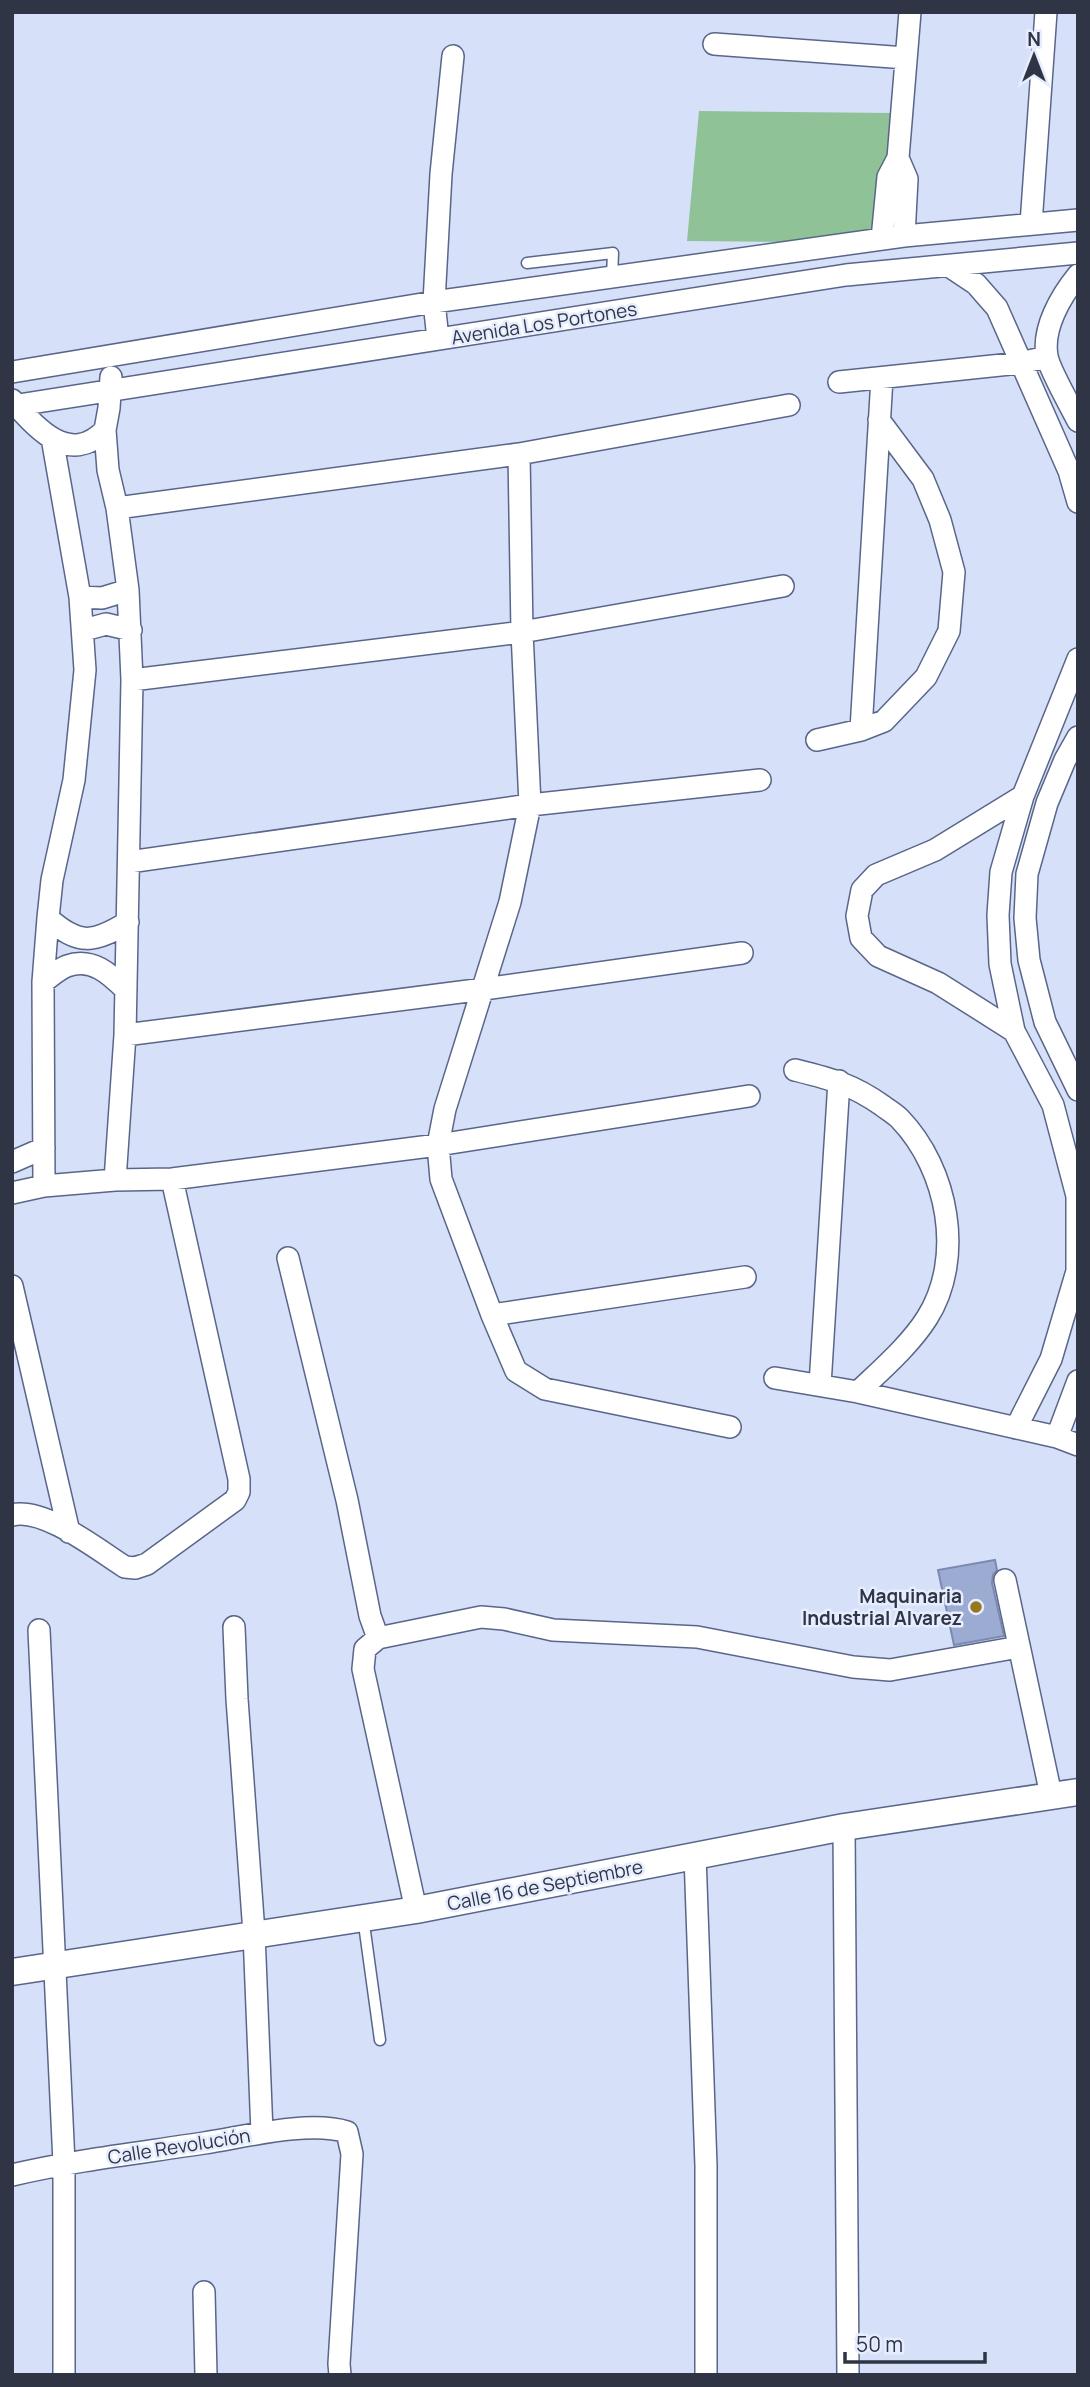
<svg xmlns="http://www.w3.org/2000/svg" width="1090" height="2387" font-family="Manrope,sans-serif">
<rect width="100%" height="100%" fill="#d6e0f9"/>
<path fill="#8fc297" d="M699,111l194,2 -14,130 -192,-2z"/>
<path fill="#9cabd2" stroke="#7c8ab0" stroke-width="2" d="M995,1560l2,10 -4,5 -1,8 12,53 -50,9 -16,-75z"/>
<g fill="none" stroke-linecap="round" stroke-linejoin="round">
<g stroke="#59668a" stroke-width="13">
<path id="service" d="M527,263l86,-10 -1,24
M363,1917l17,123"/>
</g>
<g stroke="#59668a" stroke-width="24">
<path id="minor" d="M714,44l192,14
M898,158l9,21 -3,57
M1031,224l15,-212
M882,239l6,-62 10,-19 12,-146
M949,266l27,18 21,24 72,163 9,31
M1078,275c-17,21 -36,53 -31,81 2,13 24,51 31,65
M438,339l-4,-37 7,-128 12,-118
M12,372l422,-70 470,-66 174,-16
M111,377l-2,31 -4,22 3,40 9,38 11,82 4,90 -7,355 -10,145
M839,382l181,-19 27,-6
M12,400c24,29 58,66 93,30
M12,406l834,-131 232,-22
M519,454l3,178 8,173 -20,97 -65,207 -7,36 3,34 51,136 24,56 29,18 185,38
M117,508l402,-54 270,-49
M80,597l22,1 26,-8
M84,630l22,-6 25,6
M132,680l390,-48 261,-46
M861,730l21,-352
M1078,737l-13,23 -18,43 -20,71 -2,44 4,42 16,62 33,68
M817,740l44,-10 23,-9 42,-44 23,-46 5,-59 -14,-52 -17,-41 -44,-59
M129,862l401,-57 230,-25
M48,918c31,28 46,25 80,4
M43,982c7,-5 16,-13 24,-16 25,-9 43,8 59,24
M1014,1031l-76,-48 -60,-27 -17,-18 -4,-22 5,-26 14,-15 59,-25 88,-54
M125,1035l359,-46 258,-36
M795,1070c36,9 57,14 88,36 5,4 12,8 17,13 48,50 65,139 27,199 -17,27 -46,52 -69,74
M12,1162l32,-14
M44,1186l-1,-204 5,-64 4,-38 22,-100 11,-110 -5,-73 -28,-159
M12,1193l32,-7 71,-6 57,-1 266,-34 311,-49
M288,1258l59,242 23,116 8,22
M12,1286l57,246
M492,1315l253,-38
M775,1378l83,14 199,45 21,8
M820,1385l19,-304
M1016,1428l35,-69 26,-88v-75l-24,-91 -39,-74 -14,-67 -2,-49 3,-43 22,-76 55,-137
M1057,1437l21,-56
M12,1515c32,-8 86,35 113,52l10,1 12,-4 88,-64 4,-8v-13l-67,-300
M1005,1580l46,215
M234,1627l3,72 17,234 8,200
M39,1630l25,533v212
M844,1827l4,548
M695,1855l11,311v209
M416,1910l-53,-241 2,-20 13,-11 103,-21 23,2 49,11 144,7 156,30 37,3 129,-23
M12,2175c64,-15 127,-22 192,-32 40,-6 105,-23 143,-11l5,22 -13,210 1,11
M204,2292l2,83"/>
</g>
<g stroke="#59668a" stroke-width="29">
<path id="tertiary" d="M12,1972l404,-62 428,-83 234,-35"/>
</g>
<use href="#service" stroke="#fff" stroke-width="10"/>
<use href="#minor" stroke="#fff" stroke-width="21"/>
<use href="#tertiary" stroke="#fff" stroke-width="26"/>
</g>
<circle fill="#95771e" stroke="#e6edfe" stroke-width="2.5" cx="976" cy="1607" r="7"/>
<g text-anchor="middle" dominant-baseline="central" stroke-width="5" stroke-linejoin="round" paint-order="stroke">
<g font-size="19" fill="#2f3545" stroke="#e6edfe">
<text transform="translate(544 323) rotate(-9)">Avenida Los Portones</text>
<text transform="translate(545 1885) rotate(-11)">Calle 16 de Septiembre</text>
<text transform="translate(179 2146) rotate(-9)">Calle Revolución</text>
</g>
<g font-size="19" font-weight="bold" fill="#2f3545" stroke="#e6edfe" text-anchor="end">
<text x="962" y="1596">Maquinaria<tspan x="962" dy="22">Industrial Alvarez</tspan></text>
</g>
</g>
<rect width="1090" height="2387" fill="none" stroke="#2f3545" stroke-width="28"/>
<g transform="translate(1034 56)" stroke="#e6edfe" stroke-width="5" paint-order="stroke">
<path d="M0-5L12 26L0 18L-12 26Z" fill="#2f3545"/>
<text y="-10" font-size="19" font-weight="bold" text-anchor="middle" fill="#2f3545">N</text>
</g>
<path d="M845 2352v10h140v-10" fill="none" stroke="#2f3545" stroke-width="3.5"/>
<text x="856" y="2352" font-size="21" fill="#2f3545" stroke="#e6edfe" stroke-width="5" paint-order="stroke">50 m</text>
</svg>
